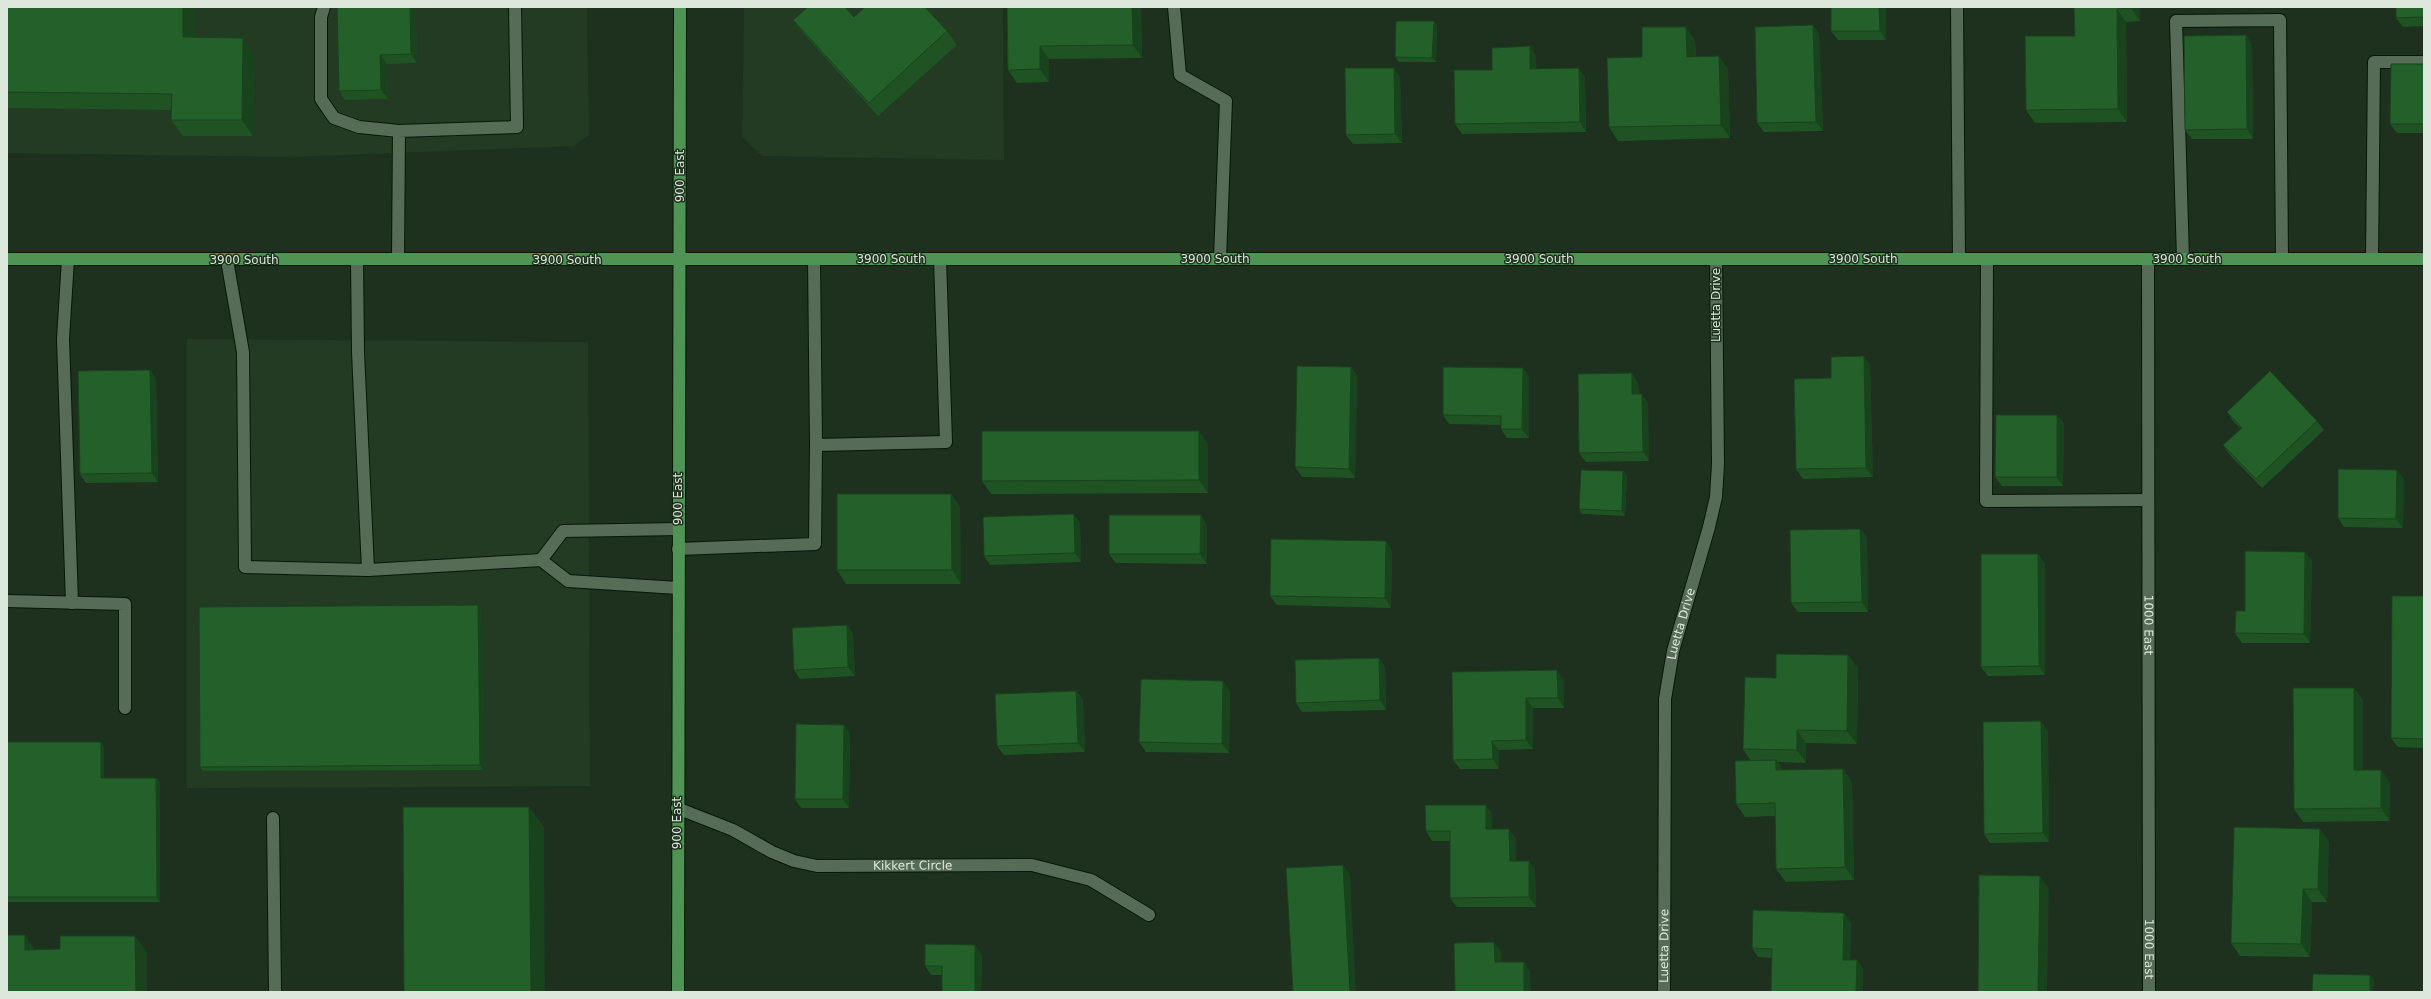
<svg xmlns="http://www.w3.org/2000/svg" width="2431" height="999" font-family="'DejaVu Sans',sans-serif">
<rect width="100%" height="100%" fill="#1e301e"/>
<path fill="#233a23" d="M7,7h580l2,128 -15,11 -282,11 -285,-4z
M744,7h259l1,153 -242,-4 -20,-19z
M187,339l401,3 2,444 -403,2z"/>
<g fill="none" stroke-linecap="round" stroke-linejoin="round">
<g stroke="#071808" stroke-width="14">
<g id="minor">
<path d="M324,7l-3,10v82l13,19 25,9 40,4"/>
<path d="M1174,7l6,68 46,26 -6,158"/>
<path d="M1957,7l2,252"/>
<path d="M68,259l-5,80 9,264"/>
<path d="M398,259l1,-128 118,-4 -2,-120"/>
<path d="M814,259l2,186 130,-3 -6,-183"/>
<path d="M1987,259l-1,242 162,-1"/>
<path id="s1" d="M2148,259l1,733"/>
<path d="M2183,259l-7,-238 104,-1 2,239"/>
<path d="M2372,259l2,-197h50"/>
<path d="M227,260l16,92 2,215 123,3"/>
<path d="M357,260l1,92 10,218 173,-10"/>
<path d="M678,529l-115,2 -22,29 27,21 110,7"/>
<path d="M678,549l137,-5 1,-99"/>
<path d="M7,601l118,3v104"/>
<path id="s2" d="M677,808l56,22 39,22 22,9 23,5 215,-1 59,15 58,35"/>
<path d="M273,818l2,174"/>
<path id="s3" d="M1664,992l1,-293 8,-48 36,-124 7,-30 2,-33 -2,-205"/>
</g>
</g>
<g stroke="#071808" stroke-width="14">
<path id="major" d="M7,259h2417
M678,992l2,-985"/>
</g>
<use href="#minor" stroke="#576c57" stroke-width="12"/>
<use href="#major" stroke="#4f9454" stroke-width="12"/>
</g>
<path fill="#1f5323" d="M7,7h188l-1,30 60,17 -1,82h-70l-12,-16v-10l-164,-2z
M337,7h79l1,56 -30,1 1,35 -43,1 -6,-9z
M1007,7h134l1,51 -93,1v23l-32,1 -9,-13z
M1886,7v33h-48l-7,-9z
M2074,7h66v14l-14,1 1,100 -92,1 -9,-13 49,-74z
M2424,7v19l-21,1 -7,-9z
M854,17l93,14 10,14 -79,71 -75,-83 -10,-13z
M1434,21l3,5 -1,36h-37l-4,-5z
M1813,25l6,9 4,97 -59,1 -7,-9z
M2246,35l6,10 1,94h-61l-7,-9z
M1695,40l1,17 32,12 2,69 -112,3 -9,-14 33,-70z
M1536,56v13l49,8 1,55 -124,2 -7,-10 37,-54z
M2424,64v69h-27l-7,-9z
M1400,77l2,66 -49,1 -7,-9z
M1870,365l3,112 -70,2 -7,-10 35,-91z
M1351,367l6,9 -2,102 -53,-1 -7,-10z
M1523,368l6,9v61h-22l-6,-9v-4l-52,-1 -6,-9z
M150,370l6,9 2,103 -72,1 -6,-9z
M1638,383l1,11 9,9 1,58 -63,1 -7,-9z
M2227,412l90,9 7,9 -62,58 -32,-33 -7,-10 18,-16 -8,-8z
M2057,415l7,9 -1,62h-61l-7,-9z
M1208,444v49l-217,1 -9,-13z
M1623,471l4,5 -2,40 -43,-2 -3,-5z
M2404,479l-1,49 -59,-1 -6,-9z
M951,494l9,13 1,77h-115l-9,-14z
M1080,523l1,39 -91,3 -6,-9z
M1207,525v39l-91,-1 -7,-9z
M1860,529l7,9 1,74h-70l-7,-9z
M1386,541l6,10 -1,57 -114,-3 -7,-9z
M2305,552l7,9 -2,82h-68l-7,-10 10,-22z
M2038,554l7,10v111l-57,1 -7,-9z
M2424,596v152l-26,-1 -7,-9z
M478,605l4,5 1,160 -280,1 -3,-4z
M847,625l6,9 2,42 -55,3 -6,-9z
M1848,655l10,14 -1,75 -51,-1v20l-28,-1 5,8 60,-1 9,13 2,98 -68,2 -10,-13v-53l-31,1 -9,-13 15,-43 -8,-12 33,-71z
M1379,658l6,9 1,43 -84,2 -6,-9z
M1452,672l112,8v28h-31v41l-34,1v19h-39l-7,-9z
M2354,688l9,13v69h18l9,13v38l-87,1 -9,-13z
M1230,690l-1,63 -83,-1 -7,-10z
M1076,691l7,9 2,52 -81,3 -7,-9z
M844,725l6,9 -1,74h-48l-6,-9z
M2048,730l1,112 -59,1 -6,-9z
M7,742h94l3,5v31h52l4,5v119h-153z
M1486,805l6,9v15l24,9v23l19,9 1,37h-79l-7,-9v-57h-18l-6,-10z
M2320,829l9,13 -2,60h-15l-2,55 -70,-1 -9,-13z
M1851,922l-1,38h7l6,9 -91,-11 -14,-1 -6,-9z
M982,954l-1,38h-39v-17h-11l-6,-9z"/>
<path fill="#19431d" d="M183,7h12l-1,46 -11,-16z
M410,7h6l1,56 -6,-9z
M1132,7h9l1,51 -9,-13z
M1879,7h7v33l-6,-9z
M2131,7h9v14l-9,-13z
M2117,9l9,13 1,100 -9,-13z
M1434,21l3,5 -1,36 -4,-4z
M1813,25l6,9 4,97 -7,-9z
M1686,27l9,13 1,30 -9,-13z
M2246,35l6,10 1,94 -6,-10z
M243,38l11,16 -1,82 -11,-16z
M1040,46l9,13v23l-9,-13z
M1530,46l6,10 1,22 -7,-9z
M380,55l7,9 1,35 -7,-9z
M1719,56l9,13 2,69 -9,-13z
M1394,68l6,9 2,66 -7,-9z
M1579,68l6,9 1,55 -6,-10z
M1864,356l6,9 3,112 -7,-9z
M1351,367l6,9 -2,102 -6,-9z
M1523,368l6,9v61l-7,-9z
M150,370l6,9 2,103 -6,-9z
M1632,373l6,10 1,20 -7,-9z
M1642,394l6,9 1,58 -6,-9z
M2057,415l7,9 -1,62 -6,-9z
M1199,431l9,13v49l-9,-13z
M2397,470l7,9 -1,49 -7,-9z
M1623,471l4,5 -2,40 -3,-5z
M951,494l9,13 1,77 -9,-14z
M1074,514l6,9 1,39 -6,-9z
M1201,515l6,10v39l-7,-10z
M1860,529l7,9 1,74 -6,-10z
M1386,541l6,10 -1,57 -6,-10z
M2305,552l7,9 -2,82 -6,-9z
M2038,554l7,10v111l-6,-9z
M478,605l4,5 1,160 -3,-5z
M847,625l6,9 2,42 -7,-9z
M1848,655l10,14 -1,75 -10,-13z
M1379,658l6,9 1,43 -6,-10z
M1557,670l7,10v28l-6,-10z
M1223,681l7,9 -1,63 -7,-9z
M2354,688l9,13v82l-9,-13z
M1076,691l7,9 2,52 -7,-9z
M1526,698l7,10v41l-7,-9z
M2041,721l7,9 1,112 -6,-9z
M844,725l6,9 -1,74 -6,-9z
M1797,730l9,13v20l-9,-13z
M1492,741l7,9v19l-6,-10z
M101,742l3,5v36l-3,-5z
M1776,760l9,13 -9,-3z
M1843,769l9,13 2,98 -9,-13z
M2381,770l9,13v38l-9,-13z
M156,778l4,5v119l-3,-5z
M1486,805l6,9v24l-6,-9z
M529,807l15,20 1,165h-14z
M1509,829l7,9v32l-6,-9z
M2320,829l9,13 -2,60 -9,-13z
M1529,861l6,9 1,37 -7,-10z
M1343,865l7,9 6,118h-6z
M2040,876l9,13 -2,103h-9z
M2303,889l9,13 -2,55 -9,-13z
M1844,913l7,9 -1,47 -7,-9z
M25,935l11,16 -11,-1z
M135,936l12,16v40h-11z
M1494,942l7,9v21l-6,-10z
M975,945l7,9 -1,38h-6z
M1857,960l6,9v23h-7z
M1524,962l6,9 1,21h-7z
M2370,975l4,5 -1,12h-3z"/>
<path fill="#246029" stroke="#19431d" d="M7,7h176v30l60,1 -1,82h-71l1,-26 -165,-2z
M337,7h73l1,47 -31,1 1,35 -42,1z
M808,7h37l9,10 11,-10h60l22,24 -78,72 -76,-83z
M1007,7h125l1,38 -93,1v23l-32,1z
M1831,7h48l1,24h-49z
M2074,7h57v1l-14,1 1,100 -92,1 -1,-74h50z
M2396,7h28v10l-28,1z
M1396,21h38l-2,37 -37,-1z
M1813,25l3,97 -59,1 -2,-96z
M1642,27h44l1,30 32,-1 2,69 -112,2 -2,-69 35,-1z
M2246,35l1,94 -62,1 -1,-94z
M1530,46v23l49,-1 1,54 -125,2 -1,-54h38v-22z
M2391,64h33v60h-34z
M1345,68h49l1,66 -49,1z
M1864,356l2,112 -70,1 -2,-90 37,-1v-21z
M1297,366l54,1 -2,102 -54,-2z
M1443,367l80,1 -1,61h-21v-13l-58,-1z
M150,370l2,103 -72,1 -2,-103z
M2270,371l47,50 -61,58 -33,-34 19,-17 -15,-16z
M1632,373v21h10l1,58 -64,1 -1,-79z
M1996,415h61v62h-62z
M982,431h217v49l-217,1z
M2338,469l59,1 -1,49 -58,-1z
M1581,470l42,1 -1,40 -43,-2z
M837,494h114l1,76h-115z
M1074,514l1,39 -91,3 -1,-39z
M1109,515h92l-1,39h-91z
M1860,529l2,73 -71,1 -1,-73z
M1271,539l115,2 -1,57 -115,-2z
M2245,551l60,1 -1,82 -69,-1 1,-22h9z
M1981,554h57l1,112 -58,1z
M2392,596h32v143l-33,-1z
M478,605l2,160 -280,2 -1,-160z
M847,625l1,42 -54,3 -2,-42z
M1776,654l72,1 -1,76 -50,-1v20l-54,-1 2,-72 31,1z
M1379,658l1,42 -84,3 -1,-43z
M1557,670l1,28h-32v42l-34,1 1,18 -40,1 -1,-88z
M1141,679l82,2 -1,63 -83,-2z
M2293,688h61v82h27v38l-87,1z
M1076,691l2,52 -81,3 -2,-52z
M2041,721l2,112 -59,1 -1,-112z
M796,724l48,1 -1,74h-48z
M7,742h94v36h55l1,119h-150z
M1776,760v10l67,-1 2,98 -69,2 -1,-66 -39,1 -1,-43z
M1425,805h61v24h23l1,32h19v36l-79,1v-67h-24z
M403,807h126l2,185h-127z
M2234,827l86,2 -2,60h-15l-2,55 -70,-1z
M1343,865l7,127h-57l-7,-124z
M1979,875l61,1 -2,116h-60z
M1753,910l91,3 -1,47h14l-1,32h-85l1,-43 -20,-1z
M7,935h18v15l35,-1v-13h75l1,56h-129z
M1494,942l1,20h29v30h-69l-1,-49z
M925,944l50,1v47h-33v-26h-17z
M2313,974l57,1v17h-58z"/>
<g text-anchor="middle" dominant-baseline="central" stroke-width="3" stroke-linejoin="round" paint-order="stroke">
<g font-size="12" fill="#dce8dc" stroke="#1e301e">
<text transform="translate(680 176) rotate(-90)">900 East</text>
<text x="891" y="259">3900 South</text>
<text x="1215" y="259">3900 South</text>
<text x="1539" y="259">3900 South</text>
<text x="1863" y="259">3900 South</text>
<text x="2187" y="259">3900 South</text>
<text x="244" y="260">3900 South</text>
<text x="567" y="260">3900 South</text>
<text transform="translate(1716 305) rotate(-90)">Luetta Drive</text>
<text transform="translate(678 499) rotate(-90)">900 East</text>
<text stroke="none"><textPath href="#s3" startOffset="370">Luetta Drive</textPath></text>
<text stroke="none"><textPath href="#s1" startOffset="366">1000 East</textPath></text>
<text transform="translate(677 823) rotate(-90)">900 East</text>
<text stroke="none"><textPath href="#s2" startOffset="248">Kikkert Circle</textPath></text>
<text stroke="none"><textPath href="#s3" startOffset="46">Luetta Drive</textPath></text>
<text stroke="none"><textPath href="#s1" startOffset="690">1000 East</textPath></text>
</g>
</g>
<rect width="2431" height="999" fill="none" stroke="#dce8dc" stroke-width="16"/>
</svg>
